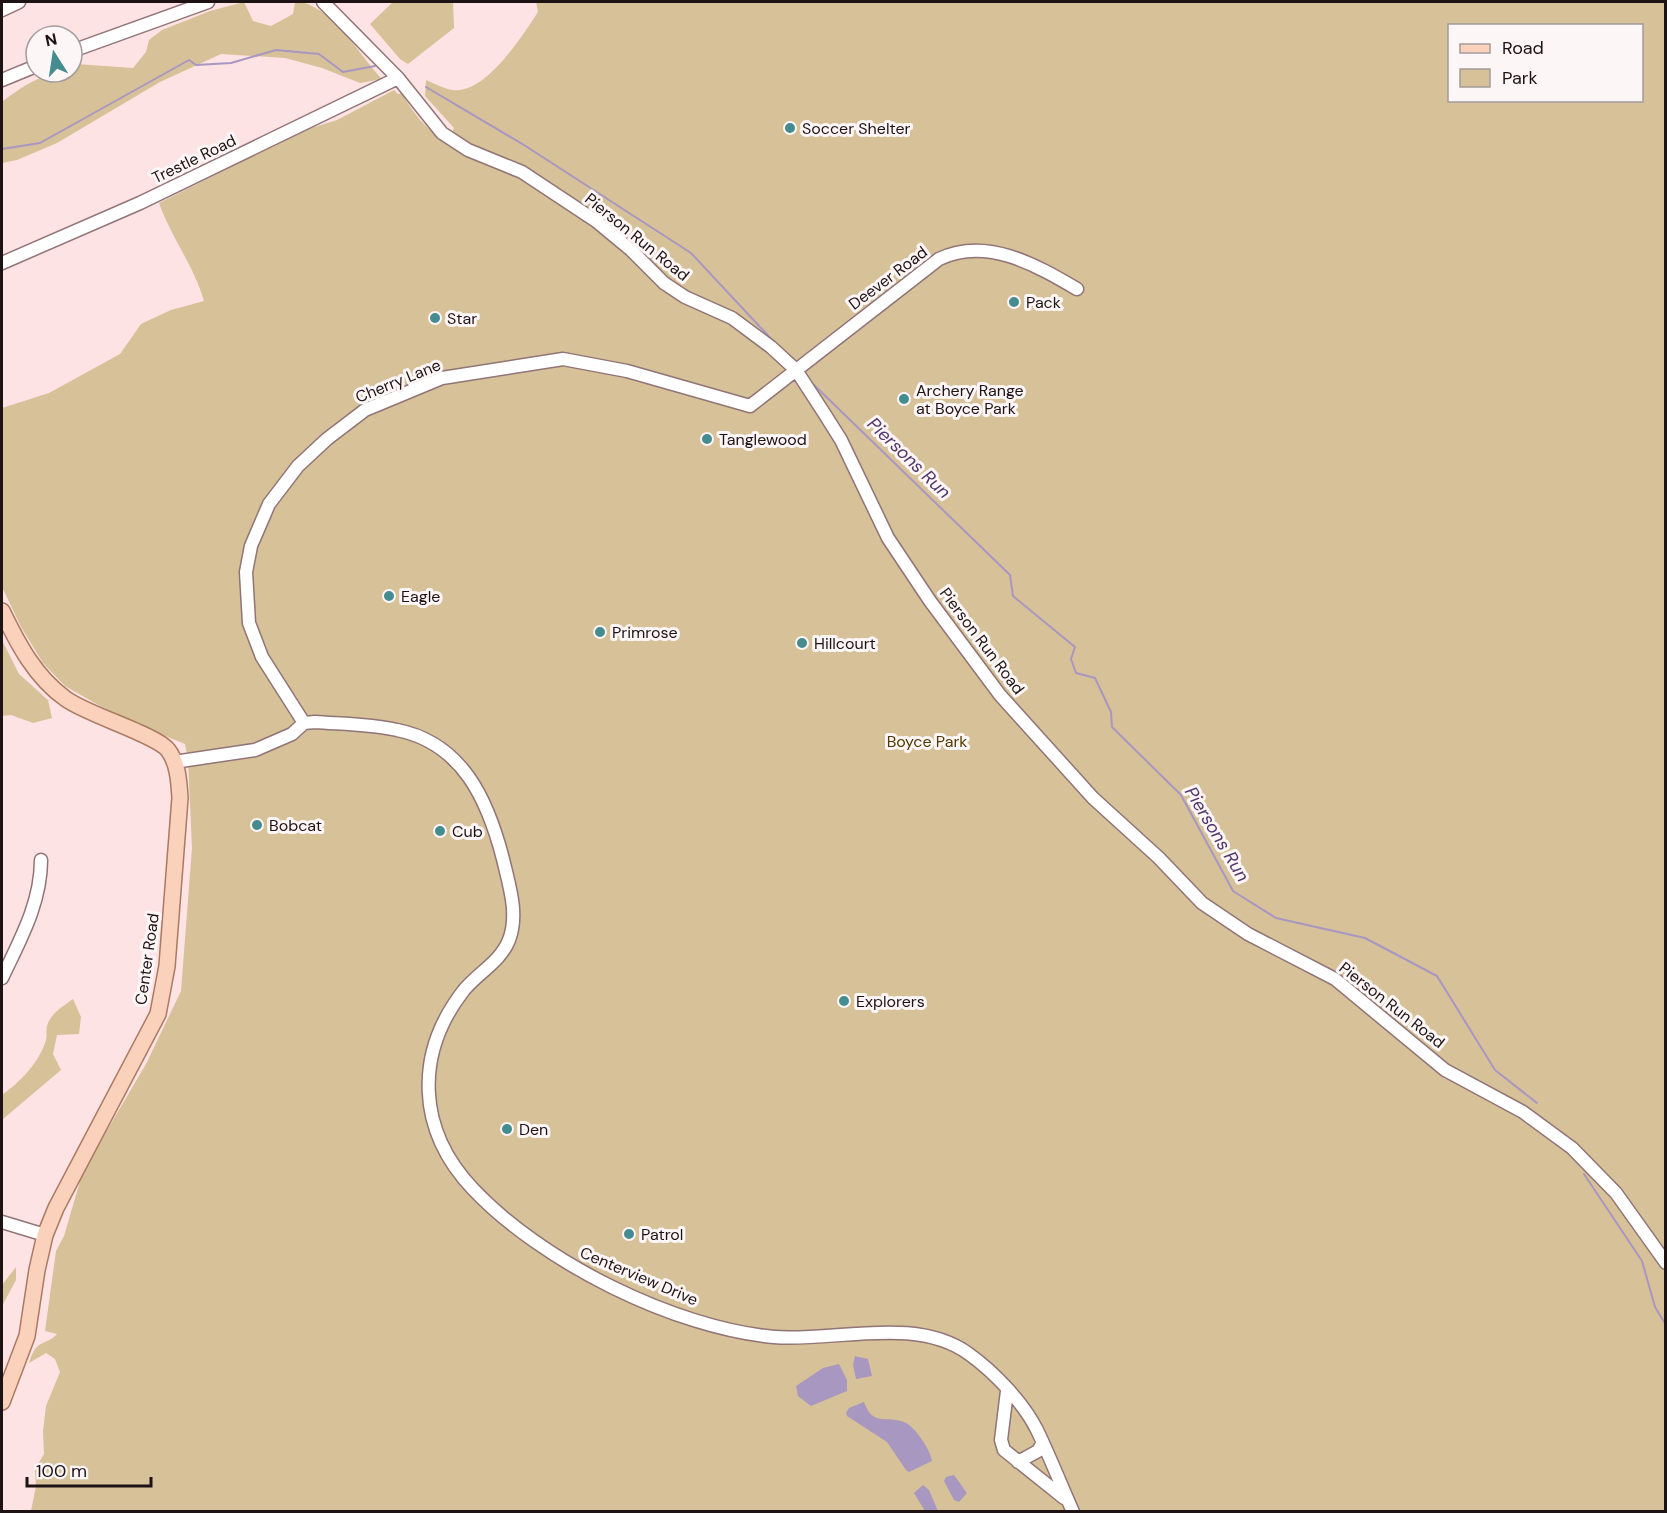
<svg xmlns="http://www.w3.org/2000/svg" width="1667" height="1513" font-family="'DM Sans',sans-serif">
<rect width="100%" height="100%" fill="#fde3e4"/>
<path fill="#d7c198" fill-rule="evenodd" d="M244,2l9,19 18,5 22,-12 2,-12c34,-1 65,54 87,77l-22,4 -38,-15 -37,-10 -64,-4 -61,28 -103,61 -40,17 -15,3v-61c22,-17 41,-30 70,-30v-6l4,-2 57,4 13,-16 3,-12 13,-10 48,-19z
M393,2h60l1,26 -46,36 -8,-5 -30,-35z
M536,2h1129v1509h-1634l5,-25 -1,-17 9,-15 -1,-23 3,-25 14,-34 -5,-13 -9,-6 -17,10c8,-26 16,-16 28,-29l-12,-3 11,-80 8,-15 19,-65 63,-107 35,-73 11,-143 -4,-89 -3,-15 -62,-25 -58,-33 -22,-23 -22,-36 -19,-40v-179l47,-15 71,-39 21,-30 30,-14 33,-9c-10,-35 -33,-64 -45,-98l149,-74 29,-9 57,-30 4,4 4,-1c11,21 25,37 45,49l7,-14 -29,-32 1,-16c8,3 18,9 27,10 32,5 70,-55 85,-78zM1450,26h192v74h-192z
M2,640l17,34 29,26 4,18 -19,5 -22,-8 -9,1z
M73,999l8,18 -2,17 -22,1 -4,19 8,16 -58,49 -1,19v-43c18,-13 37,-32 44,-55 1,-4 0,-10 1,-14 4,-13 15,-19 26,-27z
M16,1267v13l-14,26v-21z"/>
<path fill="#a897c0" d="M855,1356l13,3 4,17 -16,3 -3,-14z
M839,1364l8,16v11l-36,15 -13,-10 -2,-10 27,-18z
M864,1402c9,25 21,13 40,20 11,4 27,29 28,39l-23,11 -3,-2 -19,-28 -40,-26 -1,-3 3,-5z
M954,1475l13,18 -8,9 -5,-2 -10,-19 2,-4z
M923,1485l6,5 9,21h-13l-11,-18z"/>
<g fill="none" stroke-linecap="round" stroke-linejoin="round">
<path stroke="#a897c0" stroke-width="2" d="M426,87l98,58 167,108 84,90
M2,149l38,-6 149,-83 7,5 35,-2 45,-13 43,4 24,18 32,-6
M814,385l196,190 3,21 62,51 -4,12 5,14 19,5 16,34 1,15 69,68 52,96 43,27 89,20 72,38 58,94 42,33
M1584,1174l58,87 13,46 11,18"/>
<g stroke="#917476" stroke-width="15">
<path id="minor" d="M323,2l75,76 44,55 26,17 54,22 74,49 35,29 33,33 21,14 47,21 39,29 25,23 28,43 17,27 47,98 42,63 70,94 93,103 66,60 43,45 46,31 87,45 110,91 78,42 49,36 44,45 50,70
M2,10l17,-8
M72,51l136,-49
M2,80l34,-14
M2,263l138,-60 258,-125
M304,723l-42,-66 -13,-34 -3,-51 5,-26 18,-42 29,-38 29,-27 38,-29 77,-32 121,-19 64,12 123,35 189,-147c47,-23 97,6 138,30
M174,762l81,-12 37,-16 12,-11 11,-1c27,2 55,2 82,8 66,13 91,71 106,129 6,26 16,55 6,81 -8,21 -31,33 -45,50 -50,64 -47,140 9,199 69,73 201,139 301,148 60,5 142,-22 195,17 25,18 54,48 68,76 13,27 24,55 36,82
M2,978c18,-38 39,-75 39,-118
M2,1222l43,13
M1007,1391l-6,49 3,10 60,48
M1018,1462l20,-11 4,-7"/>
</g>
<g stroke="#ab7a63" stroke-width="18">
<path id="major" d="M2,611c16,33 33,66 64,88 22,16 91,36 102,51 10,13 11,32 12,48l-13,168 -9,48 -102,194 -11,27 -8,35 -10,66 -25,66"/>
</g>
<use href="#minor" stroke="#fff" stroke-width="12"/>
<use href="#major" stroke="#fad1bb" stroke-width="15"/>
</g>
<g fill="#448c90" stroke="#fcf6f6" stroke-width="2">
<circle cx="790" cy="128" r="6"/>
<circle cx="1014" cy="302" r="6"/>
<circle cx="435" cy="318" r="6"/>
<circle cx="904" cy="399" r="6"/>
<circle cx="707" cy="439" r="6"/>
<circle cx="389" cy="596" r="6"/>
<circle cx="600" cy="632" r="6"/>
<circle cx="802" cy="643" r="6"/>
<circle cx="257" cy="825" r="6"/>
<circle cx="440" cy="831" r="6"/>
<circle cx="844" cy="1001" r="6"/>
<circle cx="507" cy="1129" r="6"/>
<circle cx="629" cy="1234" r="6"/>
</g>
<g text-anchor="middle" dominant-baseline="central" stroke-width="6" stroke-linejoin="round" paint-order="stroke">
<g font-size="16" fill="#1e1314" stroke="#fcf6f6" text-anchor="start">
<text x="802" y="128">Soccer Shelter</text>
<text x="1026" y="302">Pack</text>
<text x="447" y="318">Star</text>
<text x="916" y="390">Archery Range<tspan x="916" dy="18">at Boyce Park</tspan></text>
<text x="719" y="439">Tanglewood</text>
<text x="401" y="596">Eagle</text>
<text x="612" y="632">Primrose</text>
<text x="814" y="643">Hillcourt</text>
<text x="269" y="825">Bobcat</text>
<text x="452" y="831">Cub</text>
<text x="856" y="1001">Explorers</text>
<text x="519" y="1129">Den</text>
<text x="641" y="1234">Patrol</text>
</g>
<g font-size="16" fill="#1e1314" stroke="#fcf6f6">
<text transform="translate(194 159) rotate(-26)">Trestle Road</text>
<text transform="translate(637 237) rotate(39)">Pierson Run Road</text>
<text transform="translate(888 278) rotate(-37)">Deever Road</text>
<text transform="translate(398 381) rotate(-22)">Cherry Lane</text>
<text transform="translate(982 641) rotate(53)">Pierson Run Road</text>
<text transform="translate(147 959) rotate(-82)">Center Road</text>
<text transform="translate(1392 1005) rotate(38)">Pierson Run Road</text>
<text transform="translate(639 1276) rotate(23)">Centerview Drive</text>
</g>
<g font-size="16" fill="#513901" stroke="#fcf6f6">
<text x="927" y="741">Boyce Park</text>
</g>
<g font-size="18" font-style="italic" fill="#50366c" stroke="#fcf6f6">
<text transform="translate(909 458) rotate(44)">Piersons Run</text>
<text transform="translate(1217 834) rotate(59)">Piersons Run</text>
</g>
</g>
<rect width="1667" height="1513" fill="none" stroke="#1e1314" stroke-width="6"/>
<rect x="1448" y="24" width="195" height="78" fill="#fcf6f6" stroke="#a39b9c" stroke-width="1.5"/>
<rect x="1460" y="44" width="30" height="9" fill="#fad1bb" stroke="#a39b9c" stroke-width="1.5"/>
<text x="1502" y="54" font-size="18" fill="#1e1314">Road</text>
<rect x="1460" y="69" width="30" height="18" fill="#d7c198" stroke="#a39b9c" stroke-width="1.5"/>
<text x="1502" y="84" font-size="18" fill="#1e1314">Park</text>
<g transform="translate(54 54) rotate(348)"><circle r="28" fill="#fcf6f6" stroke="#a39b9c" stroke-width="1.5"/>
<path d="M0-4.5L10 22L0 15L-10 22Z" fill="#448c90"/>
<text y="-9" font-size="16" font-weight="bold" text-anchor="middle" fill="#1e1314">N</text>
</g>
<path d="M27 1477v9h124v-9" fill="none" stroke="#1e1314" stroke-width="3"/>
<text x="36" y="1477" font-size="18" fill="#1e1314" stroke="#fcf6f6" stroke-width="4.5" paint-order="stroke">100 m</text>
</svg>
